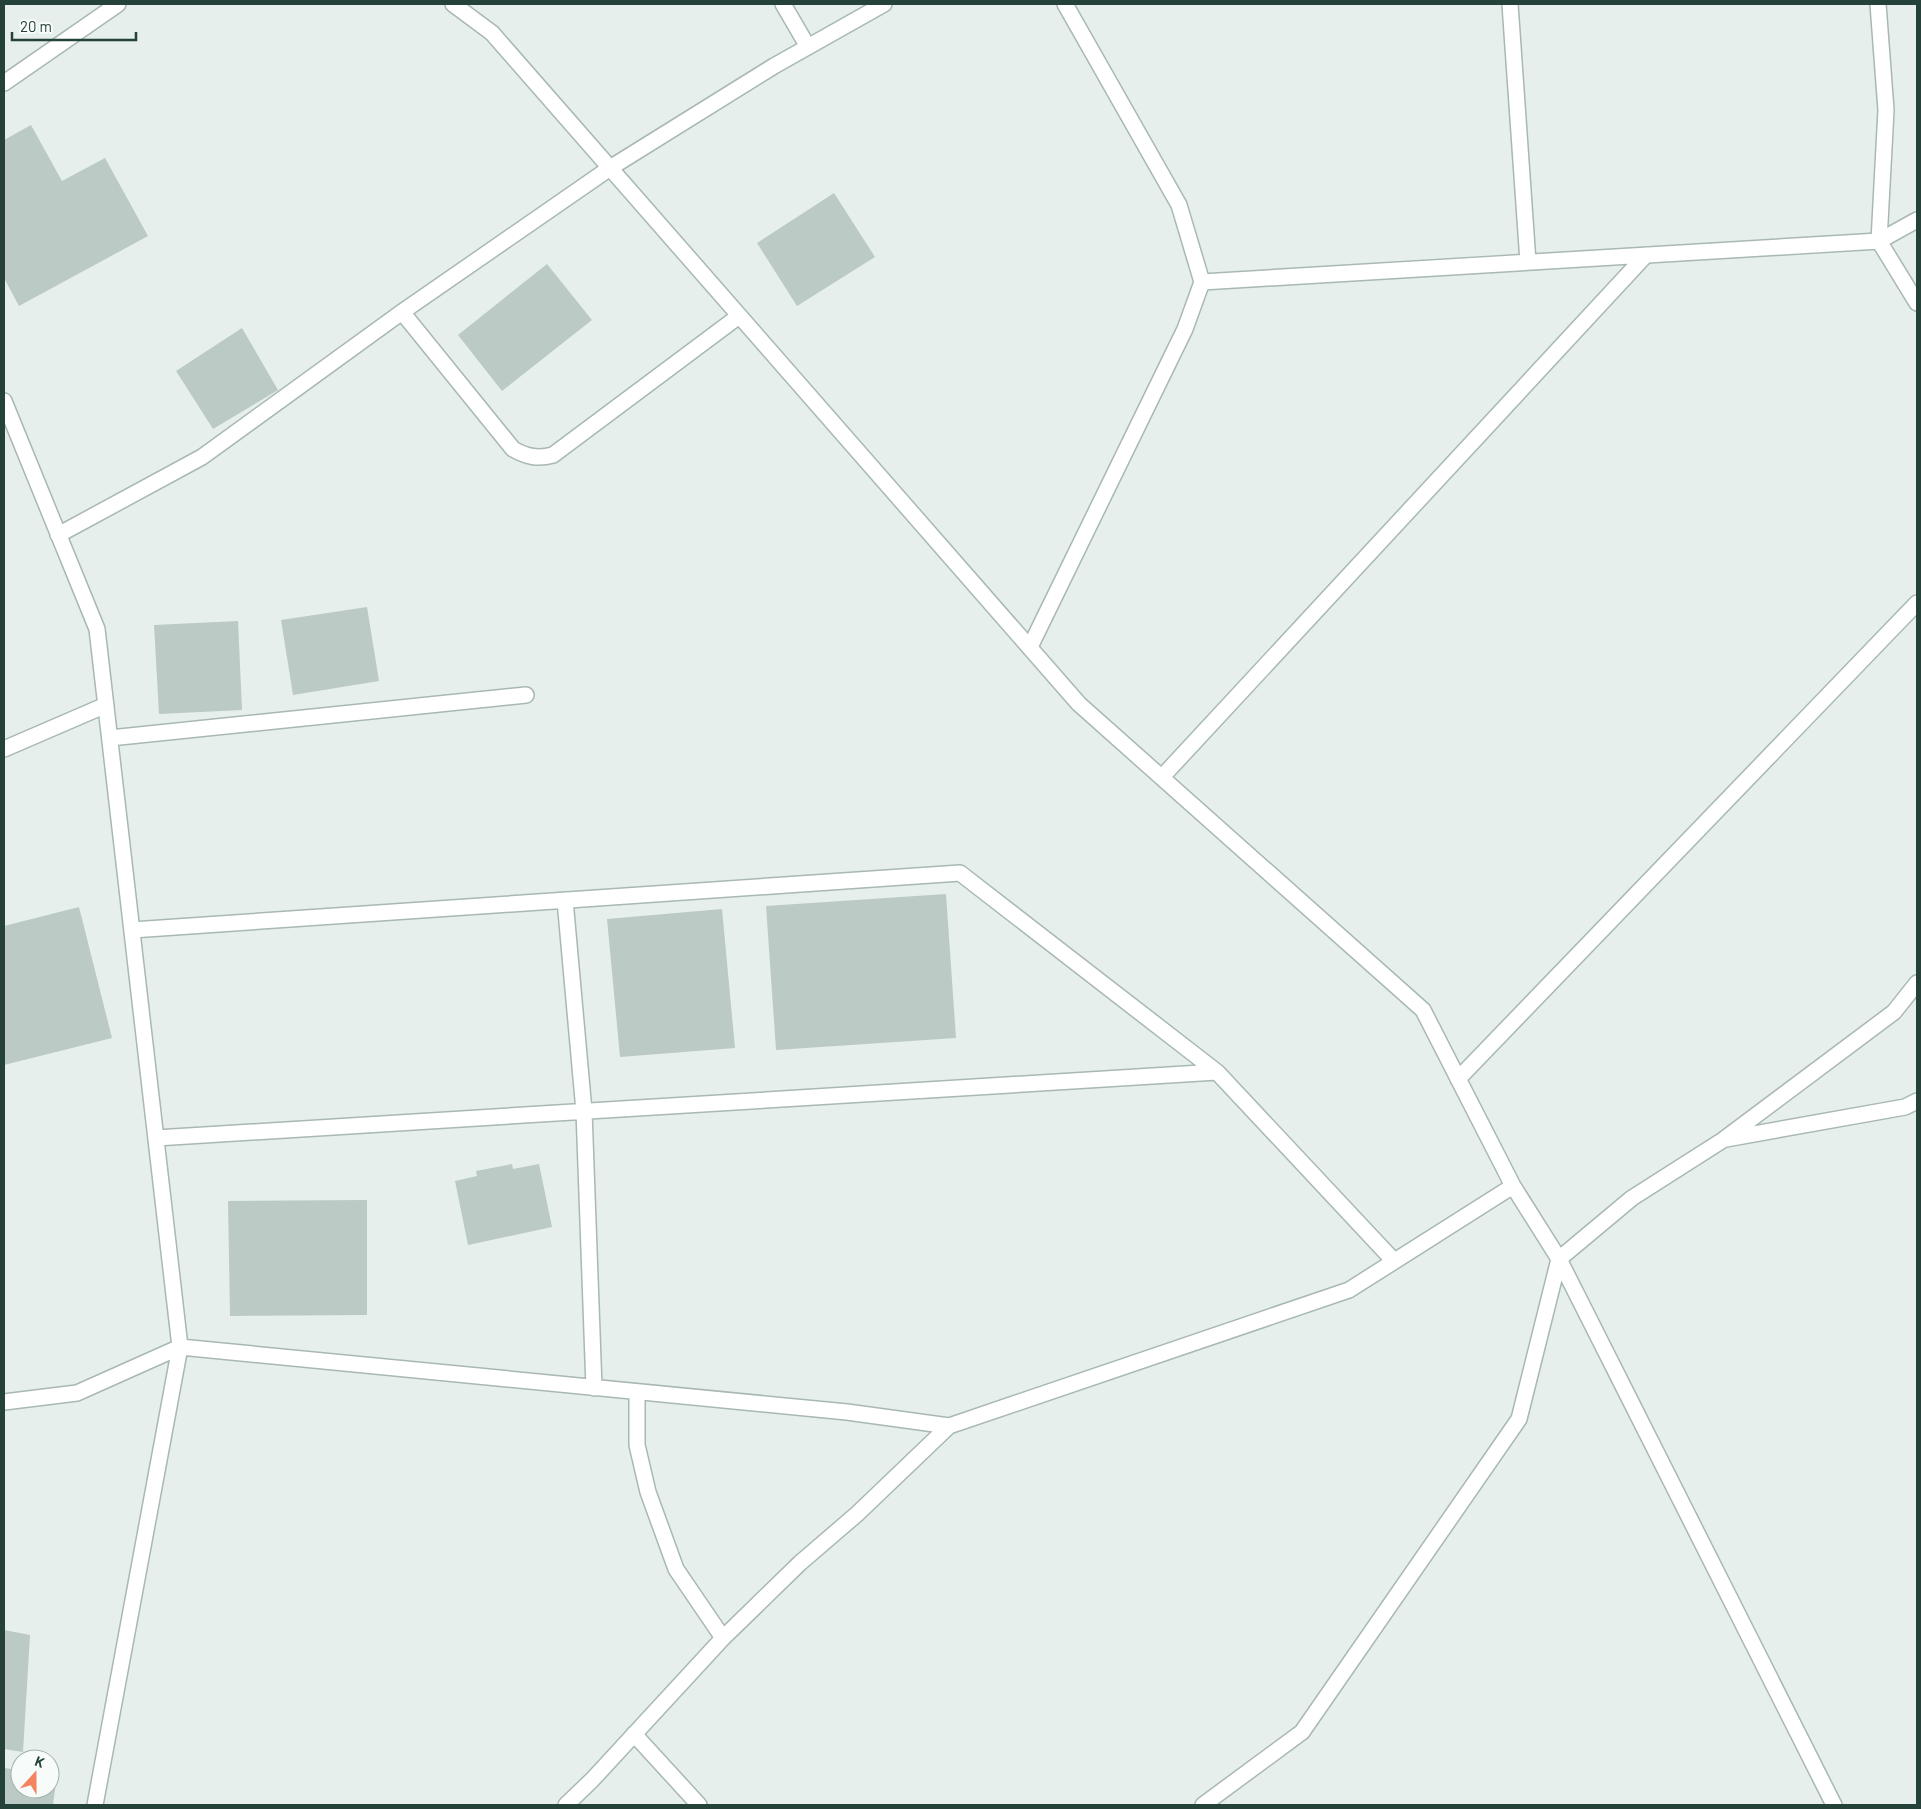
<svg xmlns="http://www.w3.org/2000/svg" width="1921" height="1809" font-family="Barlow,sans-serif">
<rect width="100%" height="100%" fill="#e6efeb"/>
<path fill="#bbcac4" d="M31,125l31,56 43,-23 43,78 -129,70 -15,-28v-138z
M834,193l41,64 -78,49 -40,-63z
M547,264l45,56 -90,71 -44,-56z
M242,328l36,62 -65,39 -37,-58z
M367,607l12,74 -86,14 -12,-75z
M238,621l4,89 -83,4 -5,-89z
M946,894l10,144 -180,12 -10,-144z
M79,907l33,131 -108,27v-139z
M722,909l13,139 -115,9 -13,-138z
M512,1164l1,5 26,-5 13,63 -84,18 -13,-64 22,-5 -1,-5z
M367,1200v115l-137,1 -2,-115z
M4,1630l26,5 -7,117 -19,-3z
M4,1768l16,2v19h30v-15l7,1 -4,30h-49z"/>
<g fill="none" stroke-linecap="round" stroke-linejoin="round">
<g stroke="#a8b8b2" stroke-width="18">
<path id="minor" d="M453,4l39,29 587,671 344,306 90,176 46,73 275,546
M783,4l25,43
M1510,4l18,258
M1878,4l8,106 -7,131
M4,83l114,-79
M1879,241l38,-21
M1202,282l677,-41 38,62
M402,312l111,137c14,8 25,10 40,6l186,-139
M4,401l93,228 83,718 -85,458
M58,535l144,-78 200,-145 208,-144 164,-102 110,-62
M1030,647l155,-318 17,-47 -23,-77 -114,-201
M110,738l416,-43
M4,749l102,-44
M1162,777l484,-522
M565,900l19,211 10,277
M132,930l828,-57 257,199 177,189
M1458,1079l459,-476
M156,1138l1061,-66
M1726,1139l179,-32 12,-6
M637,1392v53l11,47 28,77 47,69
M4,1402l73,-9 103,-46 667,65 102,14 400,-136 164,-104
M634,1734l65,71
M566,1805l26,-25 131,-142 77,-75 57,-49 92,-88
M1203,1805l99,-73 217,-313 40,-160 73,-61 91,-58 171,-128 23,-29"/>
</g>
<use href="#minor" stroke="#fff" stroke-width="15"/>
</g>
<rect width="1921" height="1809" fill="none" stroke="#24423a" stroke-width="10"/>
<g transform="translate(35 1774) rotate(21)"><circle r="24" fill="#f7fbf9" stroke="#a3b1ad"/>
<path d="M0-4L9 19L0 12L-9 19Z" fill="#f4845f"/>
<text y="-8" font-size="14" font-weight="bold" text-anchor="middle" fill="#24423a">K</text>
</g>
<path d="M12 32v8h124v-8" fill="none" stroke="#24423a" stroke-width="2.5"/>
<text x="20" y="32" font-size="15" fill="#24423a" stroke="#f7fbf9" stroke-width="4" paint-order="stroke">20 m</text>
</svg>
